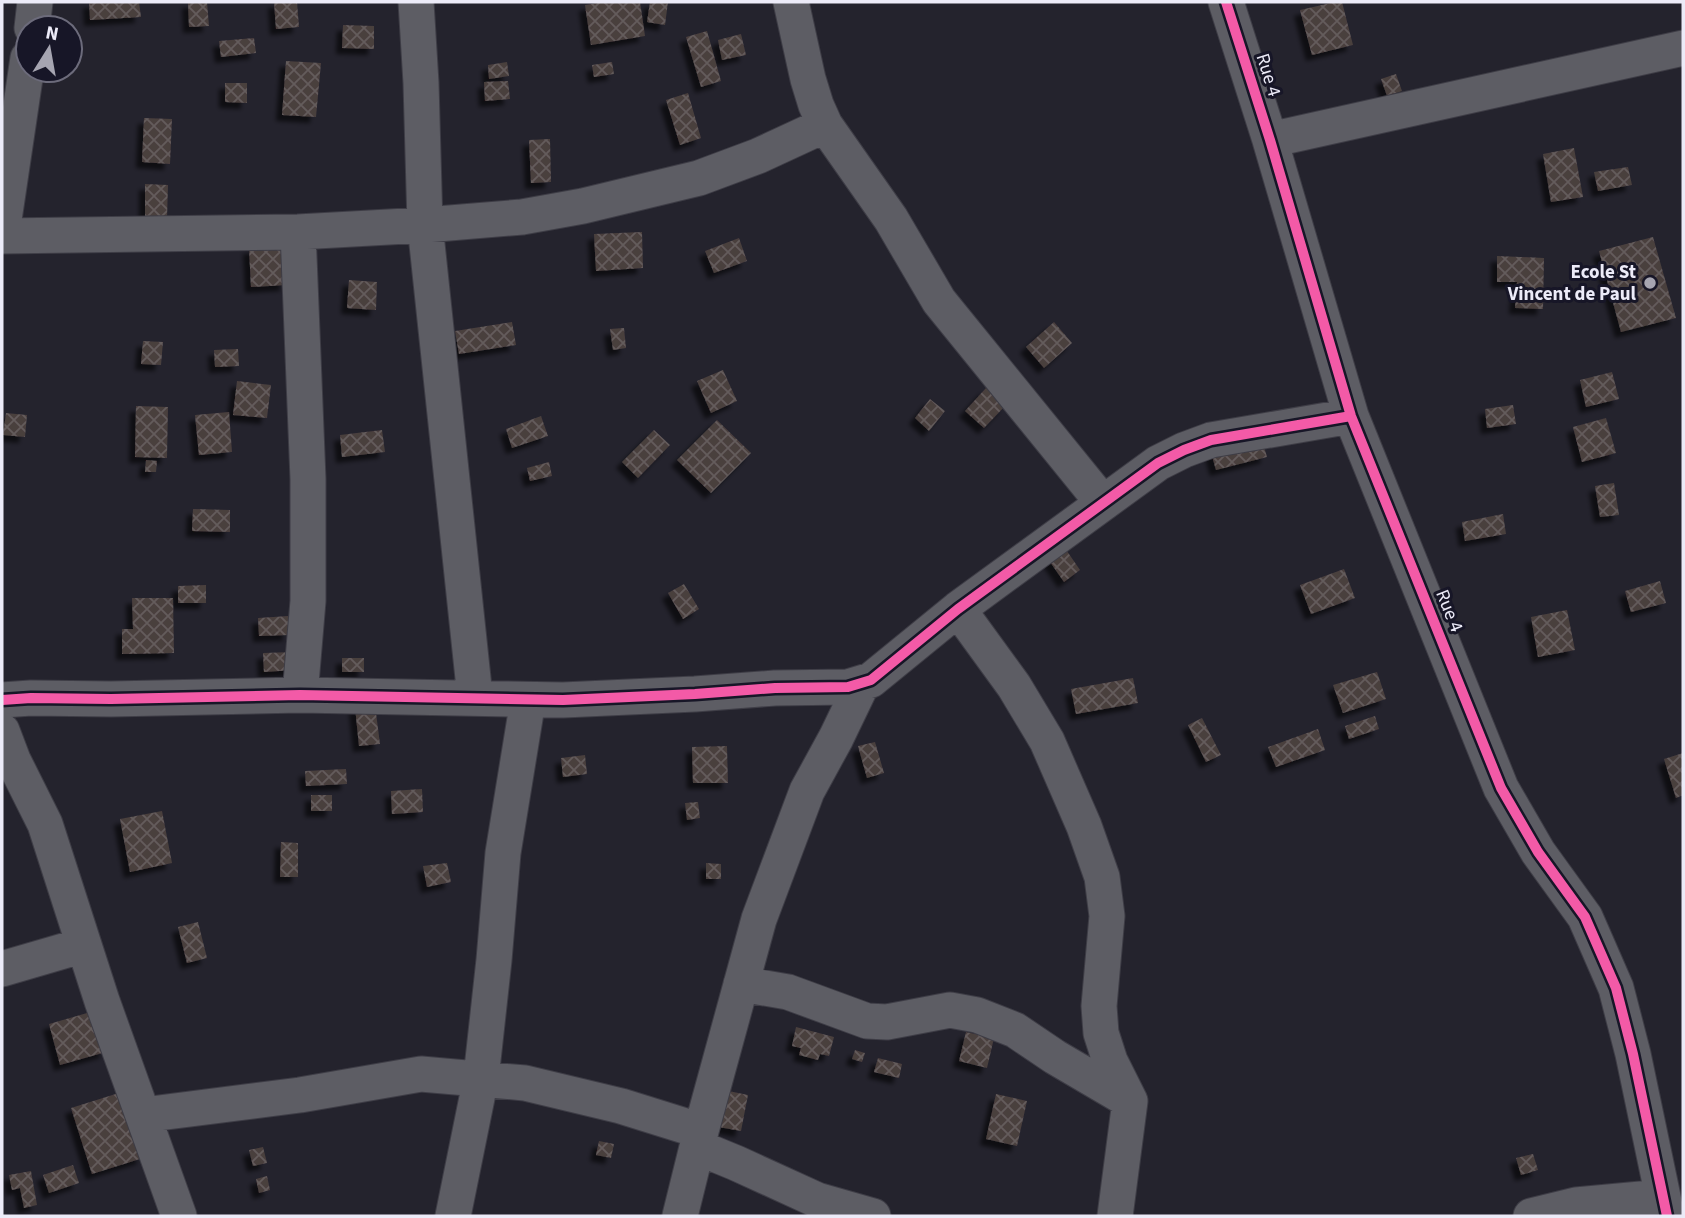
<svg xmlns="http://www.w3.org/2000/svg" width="1685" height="1218" font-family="'Source Sans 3',sans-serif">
<defs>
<pattern id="building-cross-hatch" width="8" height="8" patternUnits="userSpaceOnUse" patternTransform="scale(1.75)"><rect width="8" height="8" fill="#4a3f3e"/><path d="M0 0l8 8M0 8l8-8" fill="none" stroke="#645b5b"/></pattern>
<filter id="shadow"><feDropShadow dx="-6" dy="6" stdDeviation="2" flood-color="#0009"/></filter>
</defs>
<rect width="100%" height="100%" fill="#24232d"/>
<path fill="url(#building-cross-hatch)" filter="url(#shadow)" d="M89,2h50l2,15 -51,3z
M188,2h19l2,24 -20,1z
M274,2h23l2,25 -23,2z
M604,2h36l5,34 -54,9 -6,-40z
M650,2h18l-3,23 -18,-3z
M1335,2h7l11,43 -41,10 -12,-45z
M343,25l31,1v23l-32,-1z
M707,31l14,50 -20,6 -15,-50z
M741,34l5,21 -24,5 -4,-20z
M254,38l2,15 -35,4 -2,-16z
M286,61l35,2 -5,54 -34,-2z
M507,62l2,14 -20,3 -1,-14z
M612,62l2,12 -20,3 -2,-12z
M1396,74l6,17 -15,5 -6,-17z
M508,81l2,18 -25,2 -1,-19z
M225,83h22v20l-22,-1z
M688,93l13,45 -21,7 -14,-45z
M144,118l28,1 -2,45 -28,-2z
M550,139l1,43 -20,1 -2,-43z
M1574,148l9,49 -32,5 -8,-48z
M1628,167l4,18 -34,6 -4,-19z
M145,184l23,1 -1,34 -22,-1z
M642,232l1,36 -47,3 -2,-37z
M1653,237l23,81 -55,14 -22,-81z
M739,238l8,23 -33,12 -9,-22z
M283,246l3,39 -35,2 -2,-39z
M1497,256l47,2 -1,51 -28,-1 2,-26h-20z
M349,280l28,2 -1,28 -29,-2z
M512,322l4,23 -57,9 -4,-23z
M1054,322l18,21 -28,25 -18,-21z
M624,328l2,20 -13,2 -3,-21z
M143,341l20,1 -2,23 -20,-1z
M238,349l1,17 -24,1 -1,-17z
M723,370l14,31 -26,12 -14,-32z
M1612,372l7,27 -33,8 -6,-27z
M237,381l34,4 -4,33 -34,-3z
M986,388l19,18 -21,22 -19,-17z
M930,399l15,12 -16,20 -14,-13z
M1513,405l3,19 -29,4 -2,-19z
M136,406l32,1 -1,51 -32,-1z
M229,412l3,40 -33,3 -4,-40z
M6,413l21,2 -2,22 -22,-2z
M541,416l7,20 -36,12 -6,-19z
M1606,418l10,35 -34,9 -9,-35z
M717,420l34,33 -40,40 -34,-33z
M382,430l3,22 -43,5 -2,-22z
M654,430l16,15 -32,33 -16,-16z
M1261,436l6,21 -51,13 -6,-21z
M146,460l11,1 -1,11h-11z
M549,462l3,14 -22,5 -3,-13z
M1614,483l5,32 -19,2 -5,-31z
M193,509l37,1v22l-38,-1z
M1503,514l3,20 -41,7 -3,-19z
M1058,538l22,32 -16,12 -23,-33z
M1344,569l11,29 -44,16 -11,-29z
M1660,581l6,22 -35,9 -6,-21z
M684,584l15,25 -16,10 -15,-26z
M206,585v18h-28v-17z
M132,598h41l1,55 -52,1v-25h11z
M1567,610l8,40 -37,7 -7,-40z
M288,616l1,19 -30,1 -1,-18z
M293,652l1,18 -30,2 -1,-19z
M342,658h22v14h-22z
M1377,672l9,27 -43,14 -10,-28z
M1133,678l5,25 -62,11 -5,-25z
M375,705l5,39 -21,2 -4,-39z
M1375,716l4,13 -30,10 -4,-13z
M1202,718l19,37 -15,7 -18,-37z
M1318,729l7,21 -49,17 -8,-20z
M875,742l9,31 -17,5 -9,-32z
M727,746l1,37h-35l-1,-36z
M1683,753v42l-7,3 -12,-39z
M585,755l2,19 -24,3 -2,-19z
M346,769l1,15 -41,2 -1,-15z
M422,789l1,23 -31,2 -1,-23z
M311,795h21v16h-21z
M698,802l2,16 -13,2 -2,-17z
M162,811l10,52 -42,9 -10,-53z
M281,842l17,1v34h-18z
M447,863l4,19 -24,5 -4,-21z
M706,863l15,1v15h-15z
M198,922l9,36 -20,5 -9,-36z
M94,1011l12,41 -46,13 -11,-41z
M796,1027l38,10 -5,19 -9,-2 -2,6 -19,-5 2,-7 -9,-2z
M966,1032l28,6 -7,30 -28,-7z
M855,1050l10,3 -3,9 -10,-3z
M878,1058l24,6 -3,14 -25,-6z
M719,1089l29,6 -7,36 -28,-5z
M122,1092l21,66 -51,16 -21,-66z
M996,1094l31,7 -10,45 -31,-7z
M599,1141l15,3 -3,14 -15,-3z
M263,1147l4,16 -14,3 -4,-16z
M1533,1154l5,16 -17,5 -5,-17z
M73,1165l6,18 -30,10 -6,-18z
M31,1171l6,34 -13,3 -4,-20 -8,2 -3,-15z
M267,1176l3,14 -11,3 -3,-14z"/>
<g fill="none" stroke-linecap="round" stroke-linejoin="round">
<g stroke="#3e3d46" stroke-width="37">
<path id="street" d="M416,2l5,81 4,142 50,472
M791,2l17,77 8,26 9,20 66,94 48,82 164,202
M1226,2l44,138 81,276 150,372 37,64 47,65 31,71 17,66 34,162
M32,28l3,-26
M1270,140l413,-92
M298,232l10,247v122l-8,94
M2,233l26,-175
M2,236l296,-4 127,-7 97,-8 61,-11 116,-28 59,-22 67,-31
M958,609l56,77 33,55 37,85 18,51 5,39 -8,90 2,27 9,28 20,40 -15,115
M2,700l29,-2 80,1 189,-4 263,5 132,-6 80,-6 73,-1 23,-7 87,-71 200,-146 26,-13 27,-10 140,-24
M2,731l11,29 32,64 57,177 77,215
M2,969l82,-24
M741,984l47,8 79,29 20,1 63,-12 27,5 38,15 40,27 75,44
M143,1115l157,-20 121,-21 104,9 96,23 80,25
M697,1147l39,16 81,37 56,16
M453,1216l28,-138 13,-118 9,-107 25,-153
M680,1216l21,-85 58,-212 48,-128 29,-53 26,-54
M1531,1216l45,-11 87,-8"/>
</g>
<use href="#street" stroke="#5d5d64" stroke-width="35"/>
<g stroke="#171627" stroke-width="15">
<path id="cycleway" d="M1226,2l44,138 81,276 150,372 37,64 47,65 31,71 17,66 34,162
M2,700l29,-2 80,1 189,-4 263,5 132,-6 80,-6 73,-1 23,-7 87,-71 200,-146 26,-13 27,-10 140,-24"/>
</g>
<use href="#cycleway" stroke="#f35aa7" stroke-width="10"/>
</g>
<circle fill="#a6a5b1" stroke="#171627" stroke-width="2.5" cx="1650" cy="283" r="7"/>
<g text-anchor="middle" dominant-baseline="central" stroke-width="6" stroke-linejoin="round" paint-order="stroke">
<g font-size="19" fill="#ecebf8" stroke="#171627">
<text transform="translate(1268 75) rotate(73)">Rue 4</text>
<text transform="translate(1449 611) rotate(68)">Rue 4</text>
</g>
<g font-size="19" font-weight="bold" fill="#ecebf8" stroke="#171627" text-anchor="end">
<text x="1636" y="272">Ecole St<tspan x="1636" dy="22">Vincent de Paul</tspan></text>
</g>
</g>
<rect width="1685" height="1218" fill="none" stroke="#ecebf8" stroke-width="7"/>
<g transform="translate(49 49) rotate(11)"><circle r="33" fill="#171627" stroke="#6c6b7b" stroke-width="2"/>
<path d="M0-5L12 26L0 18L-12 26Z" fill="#a6a5b1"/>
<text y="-10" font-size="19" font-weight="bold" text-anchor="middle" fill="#ecebf8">N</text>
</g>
</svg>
